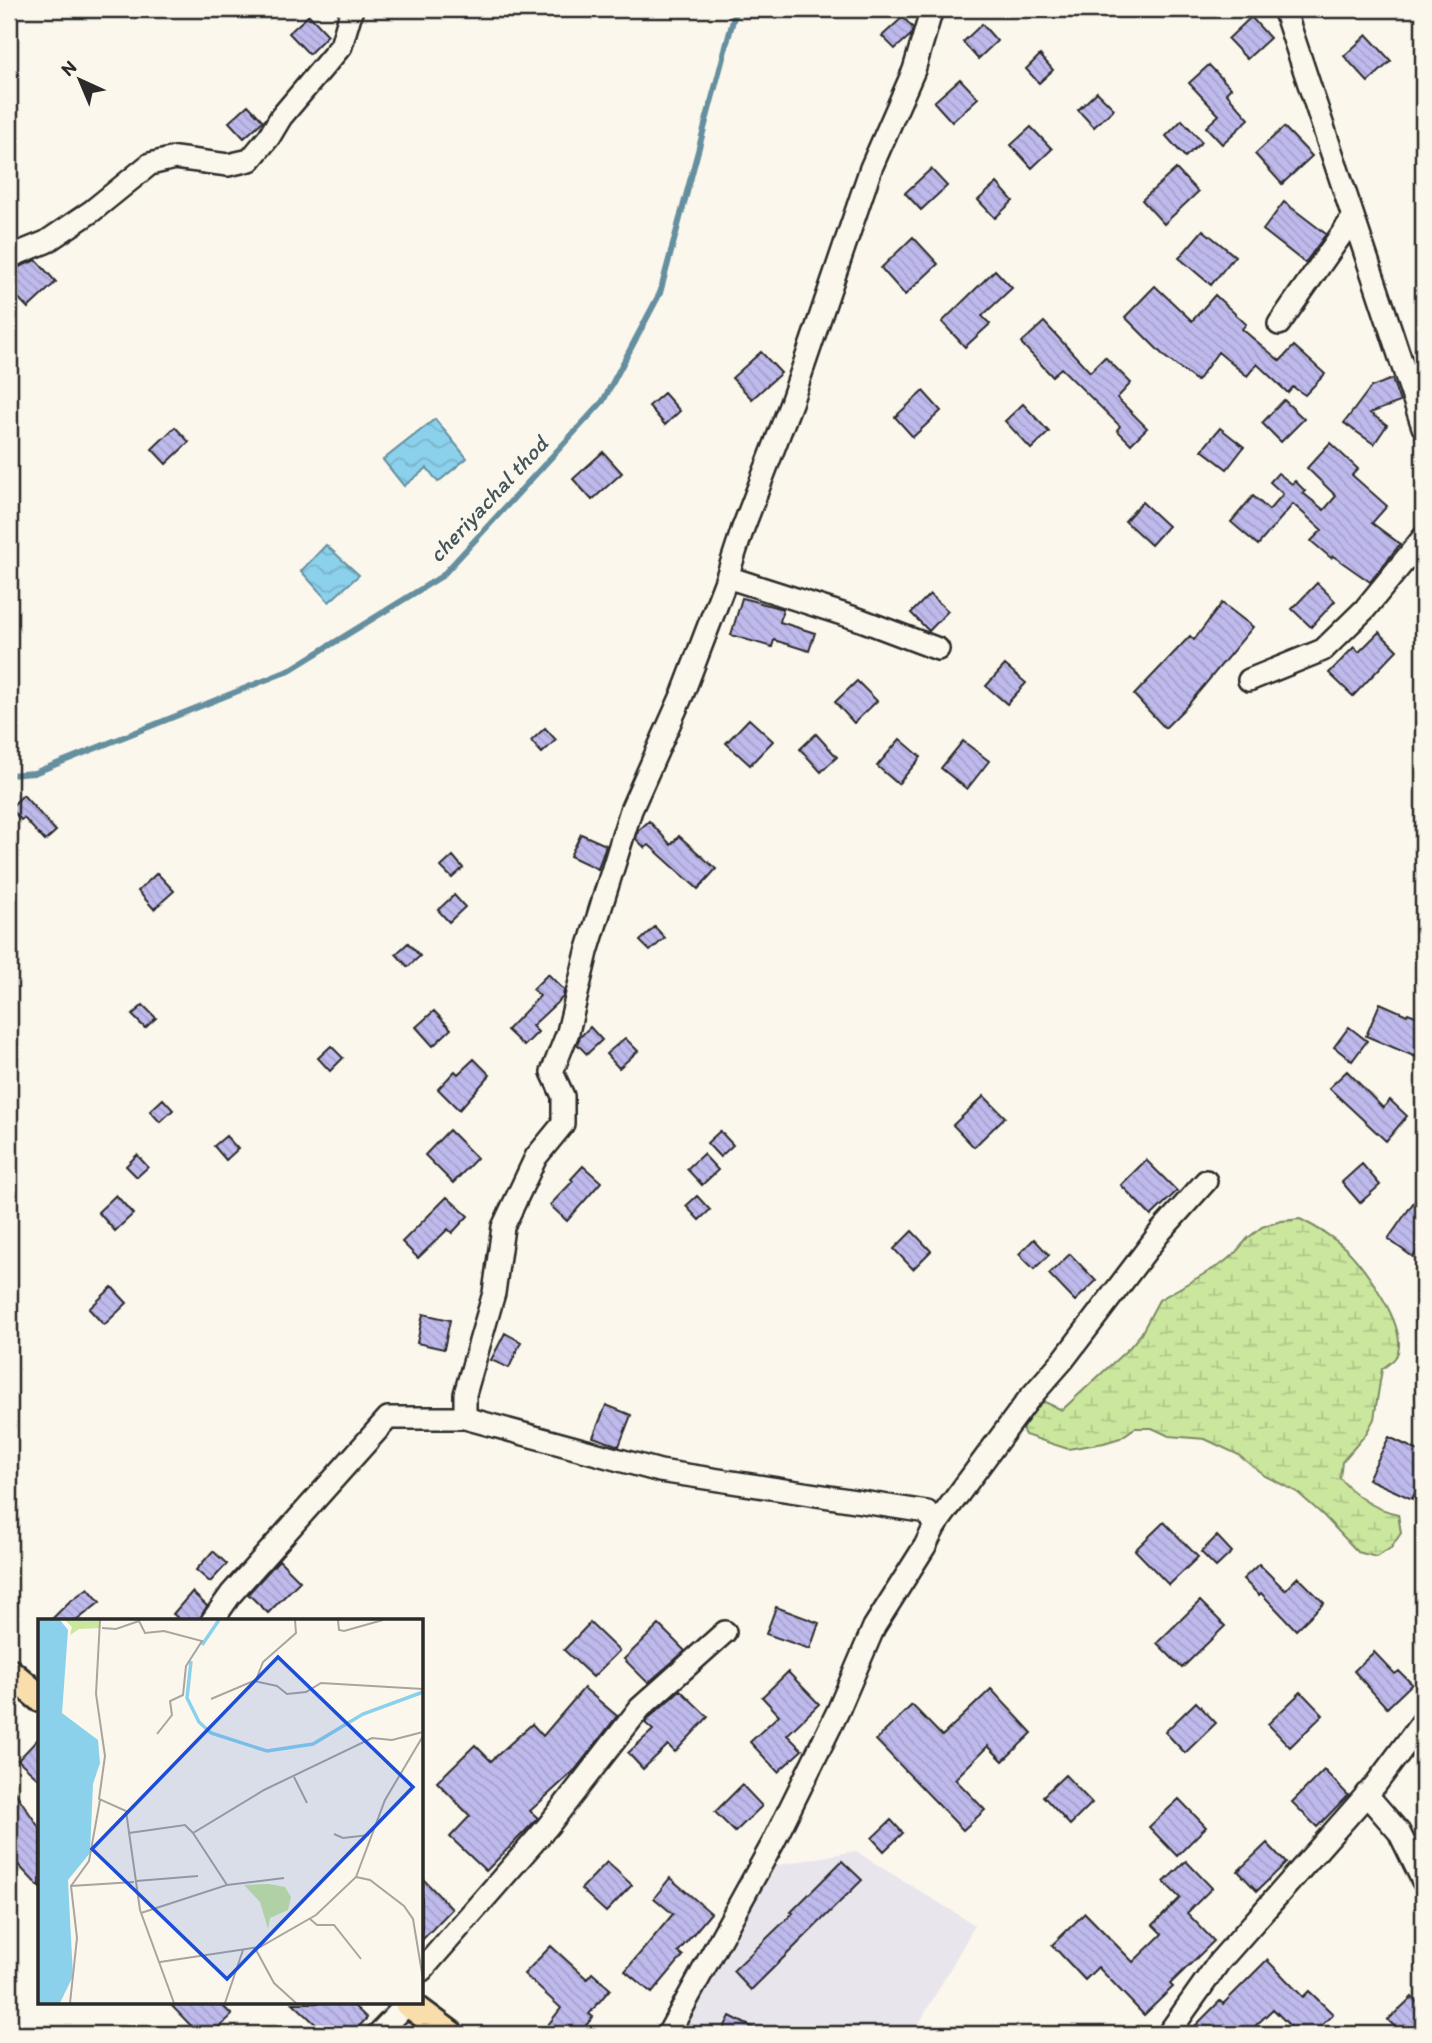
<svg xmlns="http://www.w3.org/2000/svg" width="1432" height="2043" font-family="Itim,sans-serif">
<defs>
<pattern id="wetland-marsh" width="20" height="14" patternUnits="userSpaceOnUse" patternTransform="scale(1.75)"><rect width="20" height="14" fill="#cbe79e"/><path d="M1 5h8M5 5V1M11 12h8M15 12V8" fill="none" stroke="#aec688"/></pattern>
<pattern id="water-waves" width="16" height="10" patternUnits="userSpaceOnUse" patternTransform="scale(1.75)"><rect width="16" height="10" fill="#8bd1ec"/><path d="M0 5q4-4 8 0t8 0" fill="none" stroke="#78b4cb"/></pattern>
<pattern id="building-back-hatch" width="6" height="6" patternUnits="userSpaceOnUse" patternTransform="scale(1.75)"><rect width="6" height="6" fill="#bfbaec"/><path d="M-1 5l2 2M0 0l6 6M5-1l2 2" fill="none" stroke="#a4a0cb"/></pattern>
</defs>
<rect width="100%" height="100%" fill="#fbf7ec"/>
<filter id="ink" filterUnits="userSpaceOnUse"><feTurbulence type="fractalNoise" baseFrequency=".0143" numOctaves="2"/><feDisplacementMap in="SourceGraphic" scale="14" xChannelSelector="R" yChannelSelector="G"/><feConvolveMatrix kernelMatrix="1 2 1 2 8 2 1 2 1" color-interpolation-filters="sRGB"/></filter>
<g filter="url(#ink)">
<path fill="#e9e5ec" d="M855,1851l120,74 -62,109h-238l98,-168z"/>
<path fill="url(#wetland-marsh)" stroke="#7b8964" stroke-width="2" d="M1300,1219c16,8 33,18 46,30 18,17 67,84 49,109 -3,4 -9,8 -13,11l-8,50 -8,15 -24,28 -2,16c15,19 35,31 58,36l3,19 -10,15 -15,9 -18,-5 -35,-37 -26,-23 -32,-16 -28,-22 -32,-15 -36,-3 -17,-8h-17l-15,10 -16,5 -36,6 -43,-14 -4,-8 16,-22 8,-3 17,8 67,-62 12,-14 18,-34 64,-37 13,-11 12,-14 14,-11 19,-6z"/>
<path fill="url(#water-waves)" stroke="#658f9f" stroke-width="2" d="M435,419l32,39 -29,24 -11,-14 -23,18 -21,-26z
M326,545l33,30 -30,27 -28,-31z"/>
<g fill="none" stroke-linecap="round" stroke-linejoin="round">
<path stroke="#658f9f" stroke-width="6" d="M9,775l25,-2 254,-102 154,-95 161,-175 57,-108 76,-284"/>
</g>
<path fill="url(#building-back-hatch)" stroke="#2b2b2b" stroke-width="2" d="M309,15l19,20 -19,19 -20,-21z
M903,17l10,11 -2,7 -16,14 -13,-13z
M1251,17l19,21 -23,21 -19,-20z
M982,24l15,17 -19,18 -15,-17z
M1367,35l24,26 -23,21 -24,-26z
M1040,55l13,15 -14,13 -13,-14z
M1209,65l22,23 -5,5 23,26 -27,25 -16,-17 13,-12 -30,-32z
M960,79l18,19 -26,24 -18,-20z
M1097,92l17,17 -20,18 -16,-17z
M248,105l15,16 -19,17 -15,-16z
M1182,120l20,22 -17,15 -19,-21z
M1031,127l21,22 -20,19 -21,-23z
M1284,127l28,29 -30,28 -27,-30z
M931,169l16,17 -26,24 -16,-17z
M1176,169l22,23 -34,32 -22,-24z
M997,183l16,18 -18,17 -17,-18z
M1284,202l42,32 -21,29 -42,-33z
M1203,230l32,26 -24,29 -32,-27z
M913,237l25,27 -33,31 -24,-27z
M36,260l20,22 -28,26 -19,-20v-11l10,-10z
M995,270l17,18 -30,28 8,8 -25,23 -23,-25z
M1155,286l37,35 23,-26 31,29 -4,5 38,32 14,-15 31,28 -20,21 -12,-8 -5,6 -31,-29 -10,12 -29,-24 -21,29 -32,-24 -40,-40z
M1044,322l46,50 15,-15 26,26 -14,15 30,30 -16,16 -14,-14 3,-4 -59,-58 -9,8 -31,-33z
M761,352l20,21 -29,26 -20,-21z
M1392,379l8,23 -30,11 17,12 -13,19 -30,-21 27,-36z
M923,391l18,20 -28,26 -18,-20z
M664,393l16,18 -15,14 -16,-19z
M1284,400l20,19 -23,23 -19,-19z
M1023,404l26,28 -18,17 -26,-28z
M175,427l14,15 -23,22 -14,-15z
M1220,428l24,19 -17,22 -25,-19z
M1330,443l28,26 -6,6 35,31 -15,17 28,21 -30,38 -37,-26 -2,2 -20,-17 11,-11 -29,-26 -35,41 -27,-23 22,-26 16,14 14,-16 -13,-12 8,-9 14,11 3,-3 10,10 -2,2 21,17 12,-14 -29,-28z
M603,452l19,21 -30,27 -19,-21z
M1142,502l26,24 -17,19 -26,-24z
M1317,583l18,18 -24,26 -19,-18z
M930,594l18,17 -19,20 -18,-18z
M742,598l41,11 -3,13 35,11 -6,18 -35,-11 -2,7 -41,-12z
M1222,603l31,24 -66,79 -22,22 -31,-33 56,-59 4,4z
M1379,632l18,18 -44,46 -24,-23 25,-26 5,5z
M1005,665l21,18 -19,21 -21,-18z
M857,681l20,20 -23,22 -19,-21z
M749,719l24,22 -23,24 -24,-22z
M545,728l11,12 -14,13 -11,-12z
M816,734l21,23 -16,15 -21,-23z
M900,739l21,18 -23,27 -21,-18z
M963,741l26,20 -22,28 -26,-21z
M23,795l33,36 -11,10 -21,-23 -3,2 -11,-12z
M649,821l22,24 8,-9 37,33 -18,20 -49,-44 -4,3 -9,-9 2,-8z
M581,834l25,11 -8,24 -28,-13z
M453,856l10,12 -11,10 -11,-11z
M157,873l17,18 -20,18 -16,-18z
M454,895l11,12 -16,15 -11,-12z
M655,927l10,11 -15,13 -10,-10z
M408,943l12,13 -12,11 -12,-13z
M548,974l16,16 -1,7 -31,29 6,6 -14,14 -17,-16 33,-34 -7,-7z
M1380,1003l27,12 1,-2 15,6v41l-57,-24z
M143,1005l13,13 -11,10 -13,-13z
M434,1011l17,18 -18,17 -17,-19z
M590,1027l12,13 -15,14 -10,-10 3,-7z
M1349,1027l18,14 -15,20 -18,-14z
M625,1038l13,13 -19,17 -13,-14z
M331,1046l12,12 -13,13 -12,-13z
M474,1059l16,16 -31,35 -21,-21 17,-18 3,3z
M1347,1071l36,37 7,-8 17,16 -21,25 -57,-53z
M984,1096l21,21 -31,30 -21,-22z
M163,1099l10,11 -13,12 -10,-11z
M449,1130l28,28 -24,25 -28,-28z
M720,1131l13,14 -13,12 -13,-14z
M226,1136l12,13 -12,11 -12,-14z
M703,1154l15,16 -16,15 -15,-16z
M137,1155l11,12 -11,10 -11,-11z
M1146,1160l31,31 -26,25 -30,-31z
M1362,1164l18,21 -20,18 -18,-21z
M583,1166l18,16 -34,39 -17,-16 23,-24 -2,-2z
M1423,1189v54l-10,14 -25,-18z
M116,1195l17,19 -18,17 -17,-19z
M697,1196l13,14 -11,10 -13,-14z
M447,1197l21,19 -16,17 -4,-4 -30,29 -16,-16z
M912,1231l19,20 -18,18 -19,-20z
M1034,1239l15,16 -15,14 -15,-15z
M1070,1254l26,27 -21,20 -26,-27z
M112,1287l15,16 -23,22 -15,-16z
M423,1314l27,6 -6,29 -27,-6z
M505,1333l16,9 -12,26 -18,-8z
M606,1405l25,10 -12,31 -26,-9z
M1389,1437l34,16v24l-11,22 -44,-20z
M1164,1522l34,35 -29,28 -34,-35z
M1217,1536l15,16 -16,15 -15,-15z
M213,1551l14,13 -17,18 -14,-12z
M279,1560l21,21 -32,32 -20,-19z
M1259,1564l26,26 13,-13 26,26 -28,27 -35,-37 -2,2 -16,-16z
M88,1588l12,14 -24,19h-26l19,-19z
M192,1592l15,14 -8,15h-18l-8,-7z
M1200,1601l25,25 -43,42 -25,-25z
M776,1607l43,16 -9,26 -44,-15z
M590,1623l29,28 -26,26 -29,-27z
M659,1625l26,26 -37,32 -24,-24z
M1374,1652l21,22 4,-3 13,13 -25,24 -33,-37z
M788,1672l31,32 -32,31 15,15 -24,22 -28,-30 29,-27 -17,-18z
M584,1688l33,28 -42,54 -45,41 8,7 -52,53 -36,-34 20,-21 -33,-34 38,-37 16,16 41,-37 11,12z
M991,1689l41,44 -29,28 -15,-15 -33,33 30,31 -22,20 -87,-90 36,-35 30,31z
M680,1690l28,27 -33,35 -7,-7 -25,24 -15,-16 25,-23 -8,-7 5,-6z
M1301,1692l22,23 -33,32 -22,-23z
M1196,1702l20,21 -31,30 -20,-21z
M40,1737v43l-22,-20z
M1324,1770l24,25 -31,32 -25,-25z
M1065,1775l27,28 -22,22 -27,-29z
M9,1783l31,46v59l-31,-33z
M742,1785l20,21 -27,26 -20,-20z
M1179,1799l27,28 -29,29 -28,-29z
M891,1820l12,13 -19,18 -12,-13z
M1267,1843l19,20 -29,28 -19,-20z
M842,1861l20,19 -111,110 -18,-19 60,-58 -2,-1z
M1186,1861l26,27 -25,25 27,28 -44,43 3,3 -29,28 -46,-48 -13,13 -33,-35 33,-32 48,49 29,-28 -9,-9 27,-27 -16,-16z
M607,1862l25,23 -26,27 -25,-23z
M422,1878l30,31 -30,31z
M670,1878l41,35 -33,39 5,4 -31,37 -27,-22 48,-57 -19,-16z
M551,1946l36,33 5,-6 18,16 -21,25 4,3 -14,17h-38l20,-26 -37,-34z
M1267,1960l36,37 6,-6 24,23 -20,20h-15l-25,-25 -26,25h-60l33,-33 3,3z
M1412,1997l11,12v25h-21l-14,-14z
M169,2003h51l12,12 -20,19h-13z
M293,2003h58l16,15 -15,16h-26z
M730,2016l35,18h-44z"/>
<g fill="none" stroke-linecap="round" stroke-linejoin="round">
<g stroke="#2b2b2b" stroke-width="26">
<path id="minor" d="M1284,9l139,418
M9,257l37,-15 46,-31 58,-47 25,-6 53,7 22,-5 19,-23 12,-20 60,-71 11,-37
M1279,324l74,-106
M727,577l134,43 77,29
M1249,680l74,-30 42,-41 58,-71
M465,1418l195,53 267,41 8,14 -10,20 -51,81 -36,84 -65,132 -105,191
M935,1526l93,-126 36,-41 97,-128 45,-50
M212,1621l19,-27 157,-176h77v-24l29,-101 9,-66 33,-70 27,-33v-28l-11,-24 16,-40 19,-80 44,-142 52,-117 42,-110 18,-55 48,-125 80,-235 43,-98 18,-61
M1366,1794l33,38 24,49
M422,1970l126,-144 92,-118 85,-76
M378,2034l30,-31
M1168,2034l51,-72 157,-178 47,-63"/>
</g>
<g stroke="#2b2b2b" stroke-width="32">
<path id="major" d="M9,1672l31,26
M408,2003l42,31"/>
</g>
<use href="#minor" stroke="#fbf7ec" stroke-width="21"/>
<use href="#major" stroke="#f9deab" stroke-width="26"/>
</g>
</g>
<g text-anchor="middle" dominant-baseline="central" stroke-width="7" stroke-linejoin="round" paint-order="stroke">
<g font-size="23" font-style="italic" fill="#43545b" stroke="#fbf7ec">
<text transform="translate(488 499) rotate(-47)">cheriyachal thod</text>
</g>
</g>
<g transform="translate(38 1619)">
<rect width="385" height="385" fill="#fbf7ec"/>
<path d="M231,265l16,3 6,10 -3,13 -18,8 -2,11 -8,-27 -16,-17z" fill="#cbe79e"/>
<path d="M27,1h34l2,8 -22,1 -9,6 2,-8z" fill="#cbe79e"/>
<path d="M0,1h22l8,10 -6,83 36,27 2,23 -7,21 -3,69 -22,27 5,96 -13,27h-22z" fill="#8bd1ec"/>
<path fill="none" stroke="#8bd1ec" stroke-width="3.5" d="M164,26l17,-25M153,42l-4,37 12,24 12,11 56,18 46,-7 50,-30 60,-22"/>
<path fill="none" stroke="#a8a59f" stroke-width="2" d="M62,1l-4,74 9,62 -6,43 27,12 14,99 34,93M300,1l1,10 5,1 39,-11M64,9l14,1 23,-8 6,12 19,-2 38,10 -16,25 -3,29 -13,6 2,14 -15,19M216,62l23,5 10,8 19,-2 15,-9 102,6M173,80l45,-19 7,-18 33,-29 -1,-13M256,158l13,26M91,214l56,-8 8,8 71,-43 108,-52 20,2 31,-8M296,215l9,4 26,-3M318,258l14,3 34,26 9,13 10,60M98,262l62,-5M189,266l57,-7M33,267l18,-25 11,-61M103,294l86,-28 -34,-52M272,300l7,6h17l27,34M217,329l19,35 22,20M122,343l100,-15 56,-32 40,-38 29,-77 38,-64M32,384l7,-65 -6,-52 63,-4M187,384l18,-53"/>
<path fill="#1d4ed8" fill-opacity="0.15" stroke="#1d4ed8" stroke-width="3.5" d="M240,38l135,130 -186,192 -135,-130z"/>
<rect width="385" height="385" fill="none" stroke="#2b2b2b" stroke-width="3.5"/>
</g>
<rect width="1432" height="2043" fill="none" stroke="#fbf7ec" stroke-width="35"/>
<rect x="18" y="18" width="1397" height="2008" fill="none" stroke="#2b2b2b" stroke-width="2.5" filter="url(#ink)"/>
<g transform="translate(80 80) rotate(316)" stroke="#fbf7ec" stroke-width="5" paint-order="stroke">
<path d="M0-5L12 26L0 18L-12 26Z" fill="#2b2b2b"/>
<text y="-10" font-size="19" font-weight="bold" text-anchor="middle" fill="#2b2b2b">N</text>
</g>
</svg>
